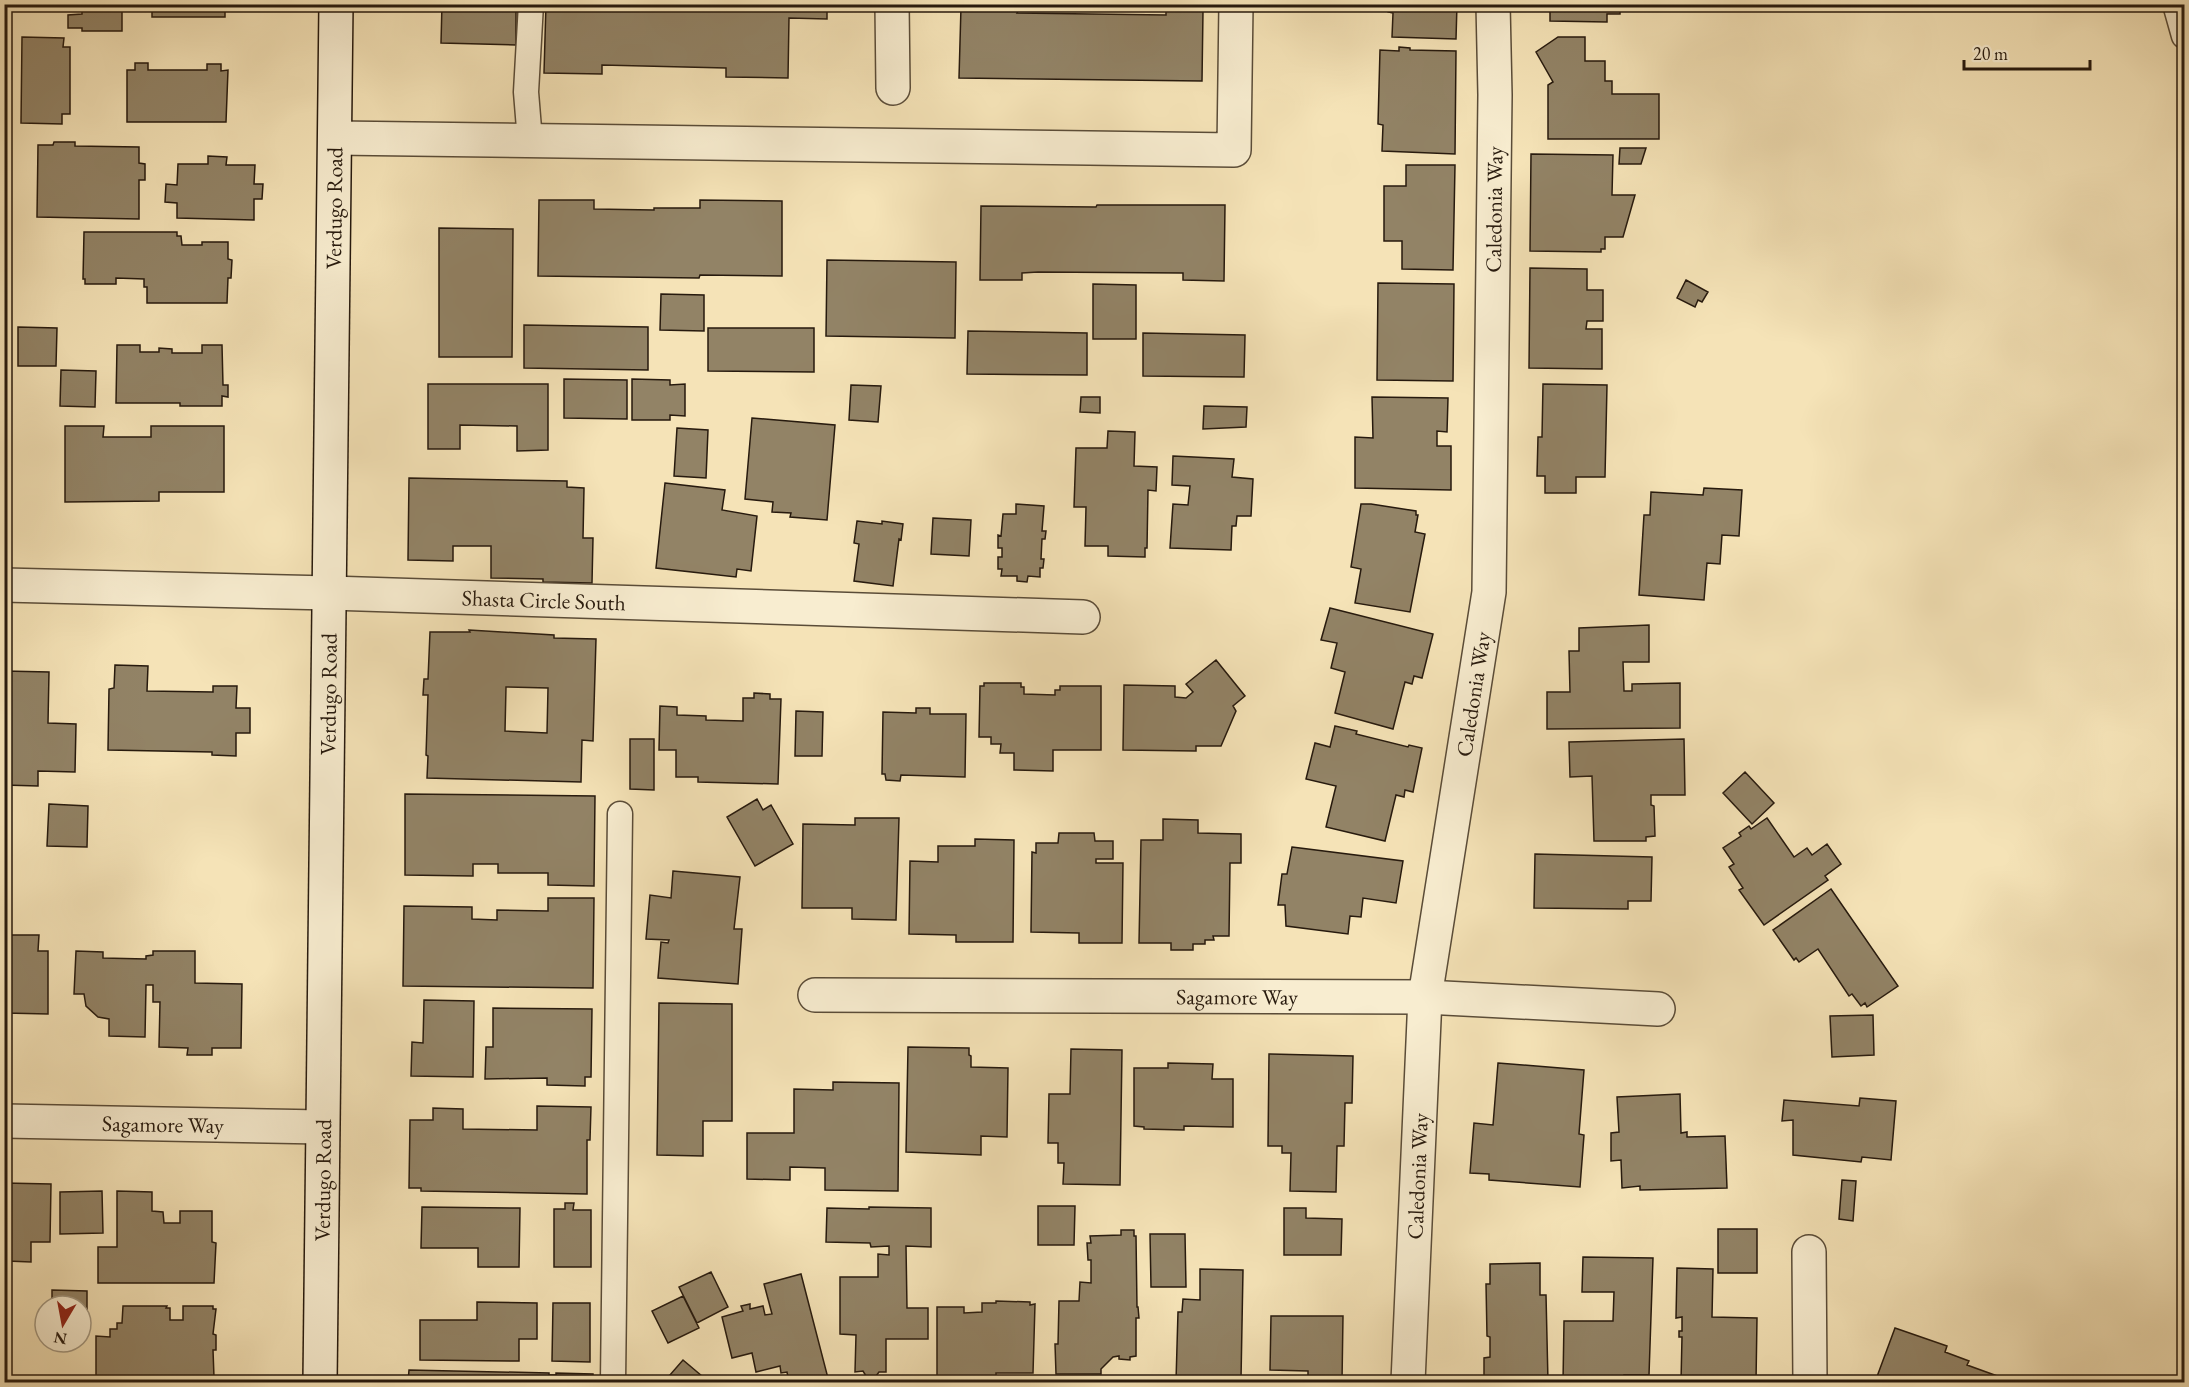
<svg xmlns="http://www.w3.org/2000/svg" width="2189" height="1387" font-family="'EB Garamond',serif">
<rect width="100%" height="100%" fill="#f5e3b7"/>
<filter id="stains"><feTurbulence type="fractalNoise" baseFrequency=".00333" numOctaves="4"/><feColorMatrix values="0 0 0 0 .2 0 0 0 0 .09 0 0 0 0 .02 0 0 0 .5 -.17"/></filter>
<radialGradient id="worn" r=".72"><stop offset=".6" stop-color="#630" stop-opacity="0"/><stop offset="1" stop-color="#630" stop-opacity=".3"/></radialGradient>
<path fill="#928366" stroke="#271a0e" stroke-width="1.5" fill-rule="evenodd" d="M82,4h40v27h-40v-3h-14v-13l14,-1z
M142,4h77v4h6v9h-73v-6h-10z
M442,4h74v41l-75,-2z
M546,4h281v15l-38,-1 -1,60 -62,-1v-9l-124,-3v9l-58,-1z
M1388,4h69l-1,35 -64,-2 1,-24 -5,-1z
M1550,4h70v10h-13v8l-57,-1z
M961,7h36v3l21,1 -1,2 149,2v-5l37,1 -1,70 -243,-3z
M22,37l42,1 -1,9h7v67h-8v10l-41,-1z
M1558,37h27v24h20v20h7v13h47v45h-111v-54l5,-3 -17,-30z
M1399,47l11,1v2l46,1 -1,103 -73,-3 1,-26 -5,-1 2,-74 19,1z
M135,63h13v7h59v-6h14v7l7,-1 -2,52h-99v-52h8z
M54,142h21v4l64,1v16l6,1v16h-6v39l-102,-2 1,-72h15z
M1620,148h26l-5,16h-22z
M1531,154l82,1 -1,40h23l-12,42h-18v12h-4v3l-71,-1z
M208,156l19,1 -1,8h29l-1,19h9l-1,15h-8v21l-77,-2v-15l-12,-1 1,-18 11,1 1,-21h30z
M4,158h6l1,27h-7z
M1406,165h49l-2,105 -51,-1v-28h-18v-55h22z
M539,200h55v9l60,1v-2h46v-8l82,1v75l-82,-1 -1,3 -161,-2z
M1097,205h128l-1,76 -41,-1v-7l-145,-1 -16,1v7h-42l1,-74 115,1z
M439,228l74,1 -1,128h-73z
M84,232h93v4h4l1,9h20v-3h26v17l4,1 -1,18h-3l-1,25h-80v-16h-3v-8l-28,-1v6h-31v-5h-2z
M4,248h5v51h-5z
M827,260l129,2 -1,76 -129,-2z
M1530,268l57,1v21h16v31h-16l-1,8h16v40l-73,-1z
M1686,280l22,12 -6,10 -4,-2 -3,7 -18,-9z
M1378,283l76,1 -1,97 -76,-1z
M1093,284l43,1v54h-43z
M661,294l43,1v36l-44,-1z
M524,325l124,2v43l-124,-2z
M18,327l39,1 -1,38h-38z
M708,328h106v44l-106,-1z
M968,331l119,2v42l-120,-1z
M1143,333l102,2 -1,42 -101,-1z
M117,345h23v7h19v-4l13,1v4h30v-8h20l1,40h5v12l-6,-1v10h-42v-3h-64z
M61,370l35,1 -1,36 -35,-1z
M564,379l63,1v39l-63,-1z
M632,379l38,1v5l15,-1v32l-15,-1v5h-38z
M428,384h120v66l-31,1v-25l-57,-1v24h-32z
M1543,384l64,1 -2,92h-29v16h-31v-17h-8l1,-39h4z
M851,385l30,1 -3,36 -29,-2z
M1081,397h19v16l-20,-1z
M1372,397l76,1 -1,34 -10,-1v15h14v44l-96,-2v-51l18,1z
M1204,406l43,1 -1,20 -43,2z
M752,418l83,7 -8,95 -37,-3 1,-4 -19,-1 1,-10 -28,-3z
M65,426h39l-1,11h48v-11h73v66h-65v9l-94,1z
M677,428l31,2 -2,48 -32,-2z
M1108,431l27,1 -1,34 23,1 -1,24 -8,-1 -1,58h-2v9l-37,-1v-10h-23l1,-39h-12l2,-59h31z
M1173,456l61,3 -2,18 21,2 -2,37h-14l-1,10h-4l-1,24 -61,-2 3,-44 15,1 2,-19 -18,-1z
M409,478l158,3v6l17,1 -1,50h10l-1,45 -49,-1v-3l-52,-1v-32h-38v15l-45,-1z
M665,483l60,7 -3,20 35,6 -6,55 -14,-2 -1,8 -80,-9z
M1704,488l38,2 -3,46 -17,-1 -2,29 -13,-1 -3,37 -65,-5 5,-80h6l1,-23 52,3z
M1016,504l28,2 -2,25h4l-1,8h-3l-1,20h3l-1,9h-3v9l-12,-1 -1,6 -10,-1v-5h-16l1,-7h-4v-12h4v-9h-4v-13l3,1 2,-22h13z
M1361,504h10l45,7v4h2l-3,17 10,2 -15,78 -55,-9 6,-34 -10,-2z
M933,518l38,2 -2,36 -38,-2z
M857,521l25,3v-3l21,3 -2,16 -2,-1 -6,47 -39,-5 5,-37 -5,-1z
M1330,608l103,26 -11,44 -8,-2 -2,8 -7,-2 -12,47 -58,-16 10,-41 -14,-4 6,-25 -16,-3z
M1649,625v37h-26l1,29h8v-7l48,-1v45l-133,1v-37h23l-1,-41h10v-23z
M469,630l85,5v3l42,1 -3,102 -11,-1 -1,42 -154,-4 1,-22 -2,-1 2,-60h-5l1,-16h4l2,-47h40zM506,687l42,1 -1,45 -42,-2z
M1216,660l29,36 -12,10 3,5 -15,35h-25v5l-73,-1 1,-65 51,1v11l11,1 7,-6 -7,-8z
M115,665l33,1 -1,25 66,1v-6h24l-1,22h14v25h-14v23l-24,-1v-3l-104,-2 1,-61 5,-1z
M4,671l45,1 -1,51 28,1 -1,48 -37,-1v15l-34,-1z
M984,683h37v4h3v7l31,1v-5h5v-4h41v64h-48v21l-39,-1v-17h-14l1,-9h-10v-7h-12l1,-51h4z
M754,693l16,1v5h11l-3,85 -80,-2v-5h-22v-27h-17l1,-44 17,1v8l29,1v4l37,1v-23h11z
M916,708h14v6h36l-1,63 -64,-2 -1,6 -14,-1 -1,-6h-3l1,-62 33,1z
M796,711l27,1 -1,44h-27z
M1335,726l22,5 -1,3 52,13 1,-2 13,3 -9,44 -8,-2 -1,7 -8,-2 -11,46 -59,-14 10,-41 -30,-7 9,-36 15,4z
M630,739h24v51l-24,-1z
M1684,739l1,56h-34v10l3,1 1,30 -9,1v4h-52l-2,-65 -22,1 -1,-35z
M1745,772l29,31 -22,21 -29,-31z
M405,794l190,2 -1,90 -46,-1v-12h-50v-9h-25v12l-68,-1z
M757,799l6,11 8,-5 22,39 -38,22 -28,-49z
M49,804l39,2 -1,41 -40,-1z
M855,818h44l-3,102 -44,-1v-11h-50l1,-84 52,1z
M1767,818l27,39 13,-9 5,7 15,-11 14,20 -16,12 3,4 -64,45 -25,-35 4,-2 -14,-21 5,-3 -11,-16 18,-12 -2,-3 10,-7 2,3z
M1163,819l35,1v13l43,1v29h-11l-1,73h-16l1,4h-9v4h-12v6h-22v-7h-32l2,-103h22z
M1059,833h35l1,8h18v18h-17v4h27l-1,80h-43v-10l-48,-1 1,-80 4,1v-10h22z
M975,839l39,1 -1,102h-57v-7l-47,-1 1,-73 28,1v-16h37z
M1292,847l111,14 -7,42 -33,-5 -2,19 -11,-1 -2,18 -62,-8 -1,-21h-7l4,-31h5z
M1535,854l117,3 -1,44h-23v8l-94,-1z
M673,871l67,6 -6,52h8l-4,55 -80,-6 3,-36 7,1 1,-3 -23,-1 4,-44 21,3z
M1831,889l67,97 -31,21 -2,-4 -4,3 -9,-12 -3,2 -31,-47 -19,13 -3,-4 -2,2 -21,-30z
M548,898h46l-1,90 -190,-2 1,-80 68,1v12l25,1v-10l51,1z
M4,935h35l-1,16h10v63l-43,-1z
M76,951l27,1v6l43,1v-3l7,-1v-4h42v32l47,1 -1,64h-29v7h-25l1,-7 -29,-1 1,-45h-7v-17h-7l-1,52 -36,-1v-17l-11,-2 -12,-11 -2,-12h-10z
M424,1000l50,1 -1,76 -62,-1 1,-34 11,1z
M659,1003l73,1v117h-29v35l-46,-1z
M493,1008l99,1 -1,68h-6v9l-38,-1v-7l-62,1 1,-32h7z
M1873,1015l1,40 -42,2 -2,-41z
M908,1047l61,1v7l2,1v11l37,1 -1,69 -26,-1v19l-75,-3z
M1071,1049l51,1 -2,135 -57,-1 1,-21h-6v-20h-10l1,-49h21z
M1269,1054l84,2 -1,47h-7l-1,43h-7l-1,46 -46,-1 1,-38h-9v-7h-14z
M1168,1063l45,1 -1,15h21v48l-49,-1v4l-40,-1v-2l-10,-1v-58h34z
M1498,1063l86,7 -5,64 5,1 -4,52 -91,-7v-6l-19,-1 4,-50 19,2z
M833,1082l66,1 -1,108 -73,-1v-22l-35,-1v13l-43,-1v-46h47v-44l39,1z
M1680,1094l1,39 6,-1v5l38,-1 2,52 -87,2v-4l-18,2 -1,-28 -10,1v-28l8,-1 -2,-35z
M1860,1098l36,3 -5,59 -29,-3 -1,5 -68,-7v-35l-11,1 2,-21 75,6z
M537,1106l54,1 -1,33h-3v54l-166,-3v-3h-12l1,-68h23v-12l30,1v20l74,1z
M1842,1180l14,1 -3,40 -14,-2z
M4,1183l47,1 -1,58h-19v20l-24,-1v-20h-3z
M102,1191l1,42 -43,1v-42z
M117,1191l35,1v19l11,1 1,11h16v-12h32v31l4,1 -2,40h-116v-36h19z
M565,1203h9l-1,7h18v57h-37v-58h11z
M1038,1206h37l-1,39h-36z
M422,1207l98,1 -1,59h-41v-19h-57z
M869,1207l62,1v39l-25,-1 1,62h21v31h-42v33h-7l-3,4h-10l-3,-5 -8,1 1,-37 -16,-1v-57h38v-23l11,1v-9l-18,1 -1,-4 -44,-1 1,-34 42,1z
M1284,1208h22v10l36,1 -1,36h-57z
M1718,1229h39v44h-39z
M1121,1230h13v6h2l1,71h1l1,11h-3v38l-6,1v3l-11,-1v-3l-6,1 -12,12v5h-45l-1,-30h3l1,-43h20l1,-19 11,1v-23h-3l-1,-17h4l-1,-7 31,-1z
M1150,1234h35l1,53h-35z
M1583,1257l70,1 -4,117h-25v7h-61l1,-61h49l1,-29h-32z
M1540,1263v32h6l2,87h-64v-24l6,-1v-20l-3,-1 -1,-52h4v-20z
M1677,1268l36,1 -1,48 45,1 -1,64h-75l1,-45h-3v-6h3v-14l-6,1z
M1200,1269l43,1 -2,109h-31v3l-34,-1 2,-69h4l1,-13 17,1z
M711,1272l17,35 -31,16 -18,-36z
M801,1274l28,108h-40l-2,-10 -6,1 -1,-7 -24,6 -4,-19 -20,5 -10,-41 21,-6 -2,-5 9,-2v5l13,-3 2,9 7,-1 -8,-30z
M52,1290l35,1v34h-6v-19h-29z
M683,1296l16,32 -31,15 -16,-32z
M996,1301l34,1v3l5,-1 -2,69h-37v6l-59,-1v-71h27v6l18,-1v-9h14z
M477,1302l60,1v36h-18v22l-99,-1v-40h57z
M553,1303h37v59l-38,-1z
M123,1306h44l-1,2h4v12h13v-14h30v3h3l-3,25 3,1v15h-3l1,27 -2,3 -116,-2v-42l14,1v-8h7v-6h5z
M1271,1316h72l-1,66h-34v-11l-38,-1z
M1895,1328l52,18 -2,6 24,9 -2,4 47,17h-139z
M683,1360l26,22h-41l4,-4 -3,-2z
M409,1370l140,3v2h7v-2l37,1v8h-185z"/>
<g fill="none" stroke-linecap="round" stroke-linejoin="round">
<g stroke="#5a4c38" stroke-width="27">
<path id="lane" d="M2175,4l9,32
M530,141l-4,-49 5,-88
M613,1382l7,-568"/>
</g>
<g stroke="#5a4c38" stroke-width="36">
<g id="street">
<path d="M892,4l1,84"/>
<path d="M336,138l898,12 2,-146"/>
<path id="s1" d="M4,585l326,8 753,24"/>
<path id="s2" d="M815,995l610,2 233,12"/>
<path id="s3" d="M4,1121l318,6"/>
<path d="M1809,1252l1,130"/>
<path id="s4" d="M1408,1382l17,-385 64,-405 6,-497 -2,-91"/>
</g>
</g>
<g stroke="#271a0e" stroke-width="36">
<g id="secondary">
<path id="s5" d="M320,1382l16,-1378"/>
</g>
</g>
<use href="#lane" stroke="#f8edd0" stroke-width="24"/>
<use href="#street" stroke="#f8edd0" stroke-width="33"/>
<use href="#secondary" stroke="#f8edd0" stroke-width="33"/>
</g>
<g text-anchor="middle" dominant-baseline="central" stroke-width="4.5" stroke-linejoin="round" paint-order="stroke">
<g font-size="22" fill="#271a0e" stroke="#f8edd0">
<text stroke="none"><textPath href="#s5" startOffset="1174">Verdugo Road</textPath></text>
<text stroke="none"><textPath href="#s4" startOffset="1178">Caledonia Way</textPath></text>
<text stroke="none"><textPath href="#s1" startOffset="540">Shasta Circle South</textPath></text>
<text stroke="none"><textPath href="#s5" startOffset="688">Verdugo Road</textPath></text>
<text stroke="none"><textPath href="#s4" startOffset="692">Caledonia Way</textPath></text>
<text stroke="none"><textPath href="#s2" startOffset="422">Sagamore Way</textPath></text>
<text stroke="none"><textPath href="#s3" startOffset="159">Sagamore Way</textPath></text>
<text stroke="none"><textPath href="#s4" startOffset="206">Caledonia Way</textPath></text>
<text stroke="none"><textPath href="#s5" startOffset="202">Verdugo Road</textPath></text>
</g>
</g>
<rect width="2189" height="1387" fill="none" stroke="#f5e3b7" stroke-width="24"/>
<rect x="6" y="6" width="2177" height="1375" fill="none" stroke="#271a0e" stroke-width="3"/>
<rect x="12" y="12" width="2165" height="1363" fill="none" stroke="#271a0e" stroke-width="1.5"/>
<g transform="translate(63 1324) rotate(190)"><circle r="28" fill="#f8edd0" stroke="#a49982" stroke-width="1.5"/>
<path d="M0-4.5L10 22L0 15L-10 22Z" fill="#8f2418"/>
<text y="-9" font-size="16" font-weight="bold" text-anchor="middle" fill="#271a0e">N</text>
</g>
<path d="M1964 60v9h126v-9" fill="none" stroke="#271a0e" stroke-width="3"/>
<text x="1973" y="60" font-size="18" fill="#271a0e" stroke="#f8edd0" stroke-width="4.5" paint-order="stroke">20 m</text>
<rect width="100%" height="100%" filter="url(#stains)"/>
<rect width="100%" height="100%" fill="url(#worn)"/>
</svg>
